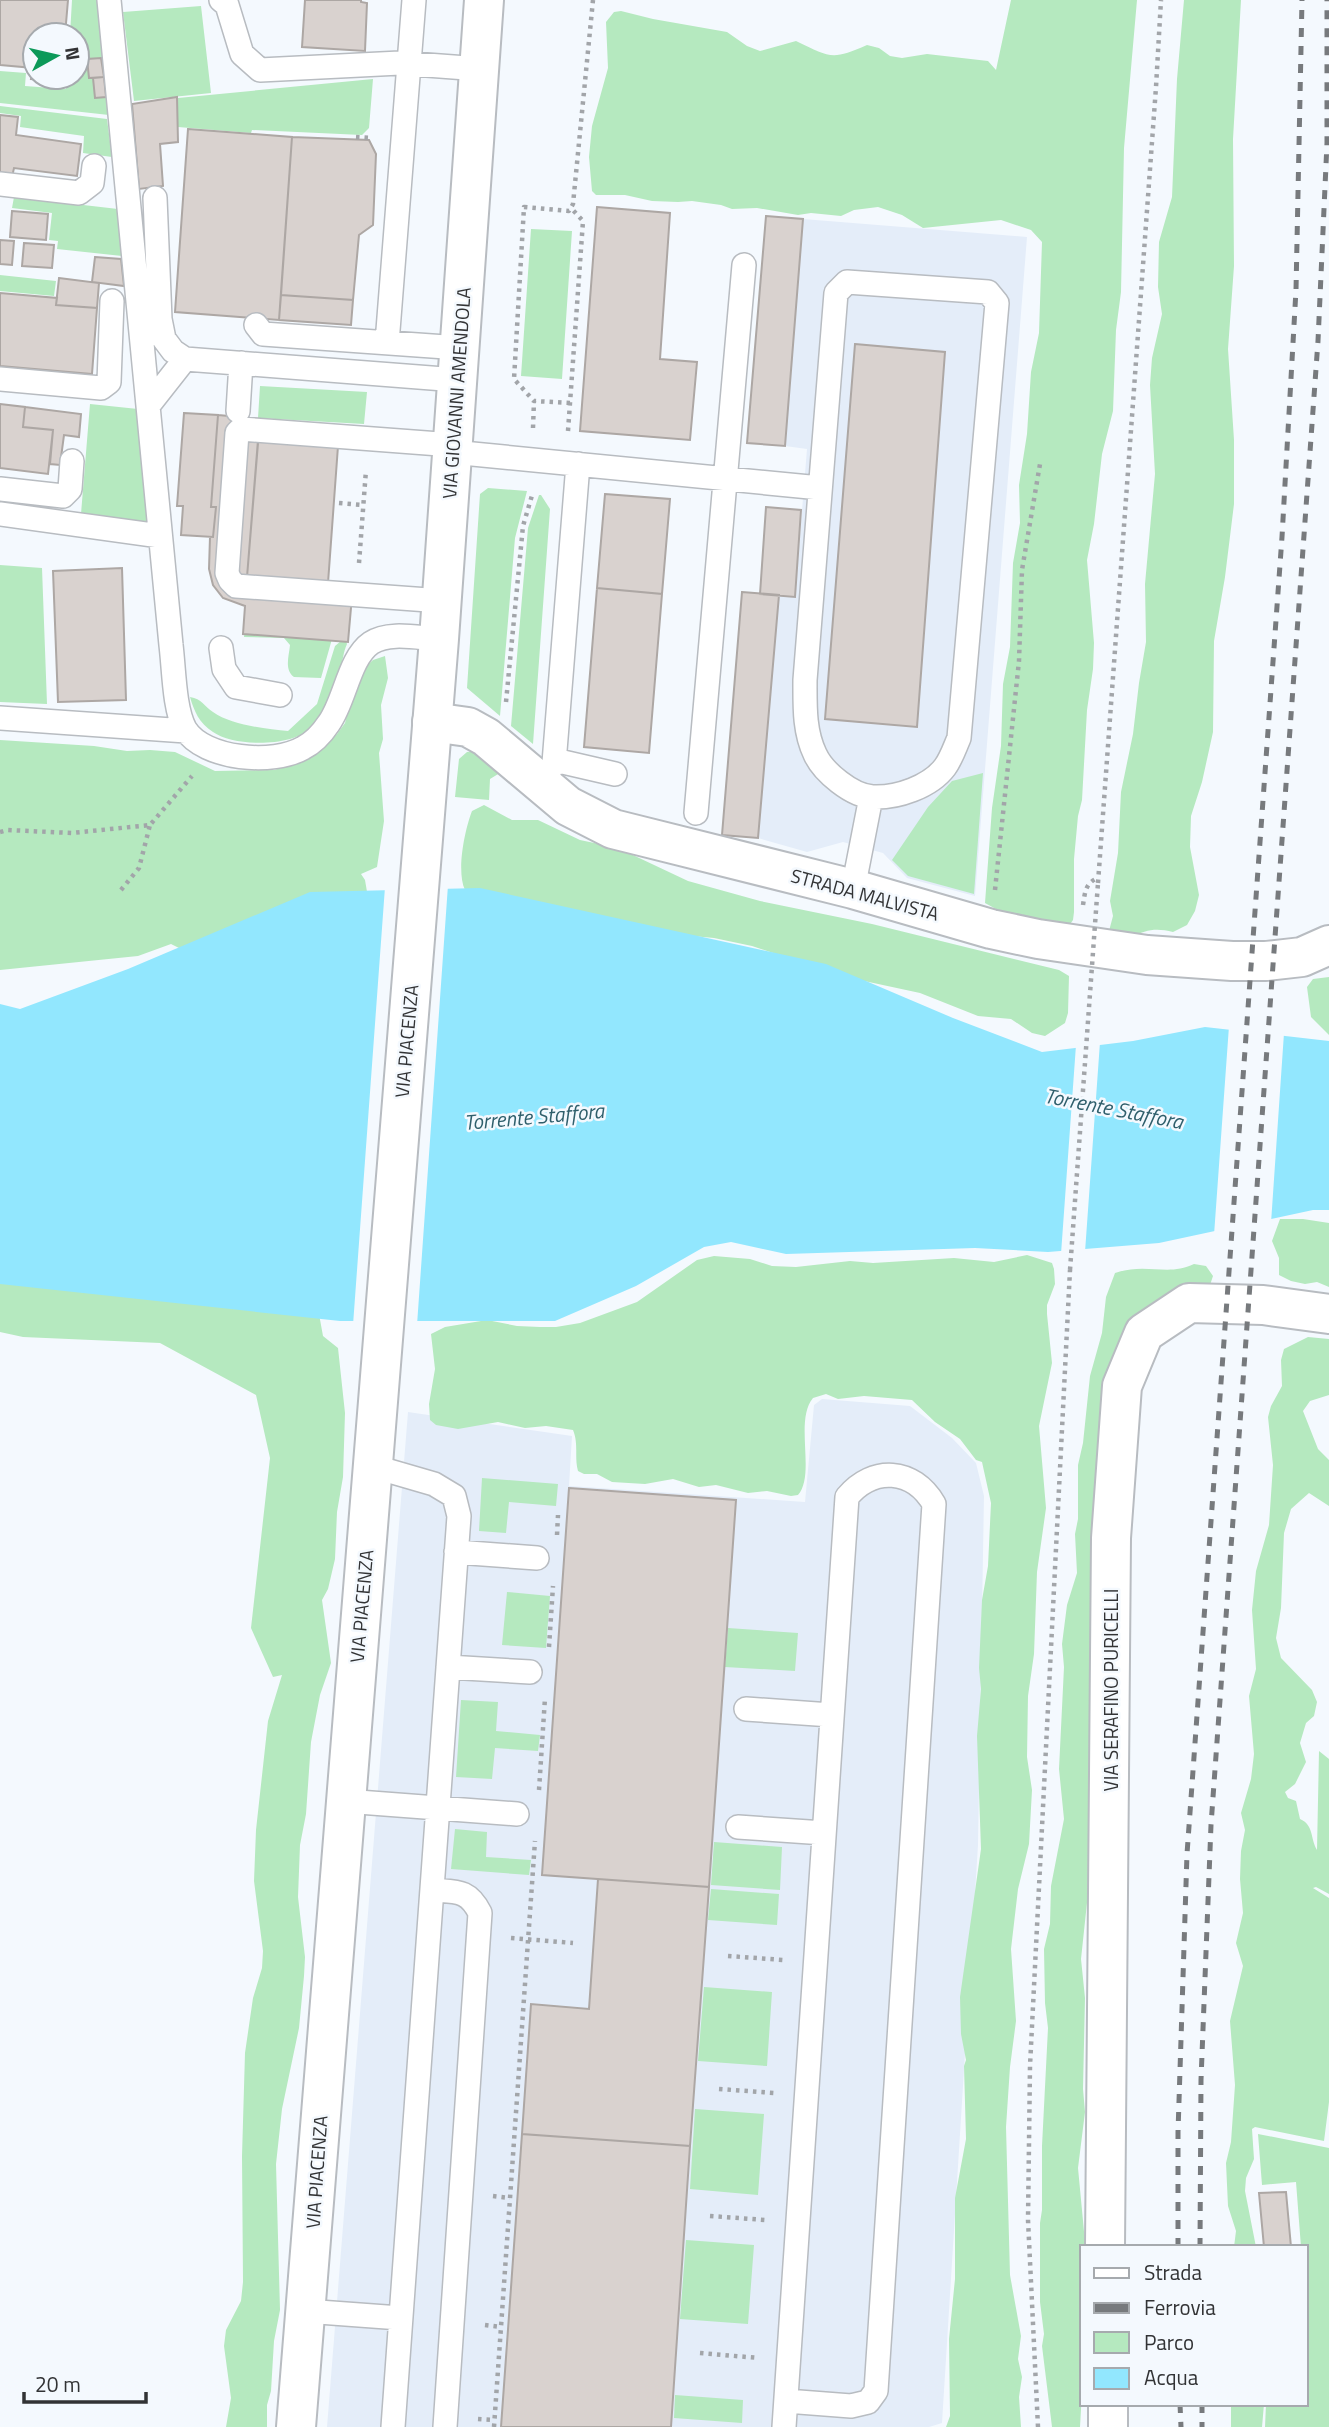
<svg xmlns="http://www.w3.org/2000/svg" width="1329" height="2427" font-family="'Titillium Web',sans-serif">
<rect width="100%" height="100%" fill="#f4f9fe"/>
<path fill="#e4edf9" d="M803,219l224,18 -52,659 -68,-18 -24,-25 -40,-11 -36,10 -49,-14 21,-243 16,1 12,-147 -22,-3z
M822,1399l88,7 42,32 24,25 8,33 -6,349 -36,578 -13,4h-602l81,-1015 164,24 -3,50 236,16 9,-97z"/>
<path fill="#b5e9bf" d="M72,0h25l12,115 -109,-12v-32l26,2 -1,13 41,3 1,-12h10v-42h-7z
M1011,0h126l-13,148 -3,144 -5,38 -3,81 -11,43 -8,70 -7,36 7,83 -1,26 -6,41 -5,90 -4,16 -4,43v53l-1,8 -5,7 -40,-4 -6,-9h-17l-20,-11 7,-95 9,-62 2,-62 7,-37 3,-84 7,-40 -1,-38 8,-51 4,-62 8,-39 3,-91 -11,-12 -30,-10 -78,8 -21,-13 -24,-8 -24,3 -13,6 -30,-3 -13,2 -41,-7 -25,1 -11,-4 -29,-4 -14,1 -26,-1 -27,-6h-29l-4,-4 -3,-34 3,-31 16,-58 -2,-46 8,-10 7,-1 32,8 74,13 20,14 13,5 36,-10c34,16 35,20 71,4l12,3 11,8 12,2 25,-4 61,7 8,9z
M1184,0h57l-8,139 1,127 -6,83 6,91v64l-9,73 -11,64 -1,91 -11,50 -11,34 -1,31 9,48 -4,16 -8,14 -14,7c-16,-4 -27,-3 -42,6l-22,-7 4,-15 -3,-15 8,-48 3,-61 12,-58 6,-51 7,-41 -1,-58 10,-110 -5,-89 2,-27 10,-44 -4,-27 1,-45 13,-45 5,-118z
M201,6l10,87 -77,8 -11,-89z
M373,79l-4,49 -7,7 -110,-5 -1,3 -73,-6v-29z
M0,106l107,13 5,38 -29,-4 1,-17 -64,-9 1,-11 -21,-3z
M14,197l104,12 4,47 -65,-7 1,-8 -9,-1 3,-27 -40,-5z
M531,229l41,2 -10,148 -41,-3z
M0,275l56,6 -2,15 -54,-5z
M260,386l107,6 -3,32 -106,-6z
M90,404l48,5 10,115 -67,-10z
M488,488l39,3 -12,47 -15,178 -33,-28 13,-194z
M539,495h2l9,14 -17,235 -22,-18 17,-198z
M0,565l42,3 5,136 -47,-2z
M248,597l84,42 -11,39 -27,-1c-10,-7 -5,-21 -4,-32l-6,-7 -40,-1z
M341,641h5l1,3c-4,9 -4,17 -7,26 -4,19 -16,44 -29,58 -19,19 -77,19 -98,4 -14,-9 -19,-21 -23,-35 12,2 14,9 23,15 18,13 53,17 75,19l29,-27 18,-58z
M385,656l3,22 -7,27 2,34 -4,14 5,68 -7,46 -16,7 4,6 7,41 -191,28 -10,-5 -33,12 -138,14v-230l94,6 33,5 23,-1 25,2 40,19 59,-1 25,-7 18,-10 20,-19 8,-11 8,-35 10,-19 10,-9z
M476,751l32,17 -18,11 -1,21 -34,-3 4,-38 8,-7z
M983,773l-9,121 -66,-18 -16,-16 36,-53 24,-26z
M484,805l28,15h26l42,20 38,8 70,33 72,20 112,23 187,46 10,6 -1,37 -3,10 -20,13 -13,-3 -21,-14 -33,-3 -58,-23 -79,-17 -89,-30 -38,-8 -151,-14 -98,-34c-9,-19 0,-61 7,-79z
M1329,977v58l-18,-18 -4,-30 6,-8z
M0,1195l319,119 4,22 15,12 7,65 -2,64 -6,35 -2,47 -7,30 -6,11 9,63 -11,32 -9,47 -5,72 -6,31 -2,52 7,60 -1,19 -5,52 -17,81 -6,55 4,146 -6,31 -3,50 -4,14v22h-41l5,-29 -7,-52 2,-16 15,-29 2,-19 -1,-126 3,-103 8,-55 9,-30 1,-17 -9,-70 2,-51 12,-109 14,-46 -9,2 -22,-49 19,-170 -14,-63 -96,-52 -137,-6 -23,-5z
M1280,1219h23l26,4v64l-12,-5 -12,2 -14,-3 -12,-6v-17l-7,-17z
M1027,1255l25,8 2,6 1,15 -8,21v9l5,49 -13,63 7,82 -9,64 -3,82 -6,42 -1,61 5,33 -3,54 -11,45 -7,60 5,72 -6,46 -4,60 4,148 11,61 -3,23 4,18 -3,20 2,30h-75l4,-11 -1,-77 6,-60v-81l11,-59 -2,-73 2,-6 -5,-26 -1,-37 21,-148 -4,-113 4,-47 -2,-21 3,-68 6,-34 3,-63 -9,-41 -6,-2 -16,-21 -25,-17 -23,-22 -48,-4 -26,3 -12,-5 -13,4c-19,23 3,76 -15,97l-7,1 -24,-5 -19,2 -32,-8 -17,2 -26,-8 -28,5 -33,-2 -15,-8h-13l-6,-3c-4,-15 1,-26 -5,-41l-27,-4 -21,2 -27,-6 -40,7 -22,-4 -6,-5 -1,-16 6,-35 -4,-35 14,-7 42,-7 30,6 23,1h16l24,-4 57,-21 60,-42 17,-4 36,3 22,7 24,1 54,-6 23,2 81,-5 40,4z
M1194,1264l12,2 7,10 -4,12 -54,20 -64,305 1,72 -3,12 1,63 -2,13 4,83 -11,103 4,39 -2,91 2,23 -7,56 7,74 -1,5h-2v144l-2,36h-28l-10,-81 2,-12 -4,-32v-79l2,-13v-64l6,-118 -3,-25 -1,-54 6,-25 1,-38 13,-67 -5,-50 5,-102 -2,-23 5,-39 10,-32 -2,-39 3,-15v-54l5,-22 7,-67 12,-43 4,-36 9,-24c32,-11 52,4 79,-9z
M1308,1337l21,2v56l-19,6 -7,10 15,38 11,11v46l-20,-13 -18,16 -7,24 -3,75 -5,30 5,20 31,32 5,12 -3,14 -8,7 -6,20 6,19 -11,22 -10,8 3,6 8,3 4,18c14,6 10,19 17,31l2,-99 10,8v135l-13,-7 -3,1 16,10v204l-5,39 -69,-14 -3,2 2,30 -8,19 -1,13 11,56h-22l2,-16 -8,-25 -2,-43 5,-21 4,-57 -5,-64 13,-55 -7,-23 7,-30 -3,-34 1,-28 4,-21 -4,-17 10,-34 3,-25 -5,-58 7,-27 -4,-59 4,-39 13,-46 4,-60 -5,-48 3,-11 11,-20 -1,-26 3,-11z
M482,1478l76,6 -2,22 -47,-4 -3,31 -27,-2z
M507,1592l43,4 -4,52 -44,-3z
M728,1628l70,5 -3,38 -70,-4z
M461,1700l37,2 -2,29 44,4 -2,16 -43,-3 -3,31 -36,-2z
M455,1829l32,3 -1,25 45,3 -2,15 -78,-6z
M714,1842l68,5 -2,43 -69,-5z
M711,1889l68,5 -2,31 -69,-5z
M704,1987l68,5 -5,74 -69,-5z
M695,2109l69,5 -6,81 -68,-6z
M1258,2134l71,14v279h-64l1,-23h40v-157h-5l-5,-65 -34,3z
M686,2240l68,5 -6,79 -68,-5z
M675,2395l68,5 -1,23 -68,-5z
M1231,2404h33l-2,23h-31z"/>
<path fill="#92e7fe" d="M480,888l346,76 127,54 89,34 91,-11 72,-14 124,14v169h-16l-154,33 -111,9 -73,-4 -189,6 -55,-12 -27,5 -68,39 -81,35h-215l-340,-37v-280l20,5 108,-40 182,-77z"/>
<path fill="#f4f9fe" d="M448,885l-31,440h-64l32,-438z
M1229,1026l55,7 -13,190 -57,12z
M1100,1042l-15,210 -24,2 15,-209z"/>
<path fill="#d9d2cf" stroke="#ada7a4" stroke-width="2" d="M0,0h68l-3,35h-30v42h27v4l-31,-2 2,-11 -33,-3z
M305,0h56v2l6,1 -2,48 -63,-4z
M101,58l3,19 -15,1 -2,-19z
M104,77l2,20 -11,1 -2,-20z
M177,97l1,45 -18,2 3,42 -24,3 -7,-85z
M0,115l18,2 -2,18 65,9 -4,32 -63,-8 -2,9 -12,-1z
M188,129l104,8 -13,183 -104,-8z
M292,137l77,3 7,14 -3,71 -14,10 -6,65 -72,-5z
M597,207l73,6 -10,146 37,3 -7,78 -110,-9z
M12,211l36,3 -2,26 -36,-3z
M766,216l37,3 -18,227 -38,-3z
M0,240l14,1 -2,24 -12,-1z
M24,243l30,2 -2,23 -30,-2z
M95,257l26,2 3,27 -32,-4z
M59,278l40,5 -2,25 -41,-3z
M0,293l57,5 -1,7 41,3 -5,66 -92,-8z
M281,295l72,5 -2,25 -72,-5z
M855,344l90,8 -28,375 -92,-8z
M0,404l25,3 -2,20 30,3 -5,44 -48,-6z
M25,407l56,7 -2,23 -15,-2 -4,30 -10,-1 3,-34 -30,-3z
M184,413l34,2 -7,92h5l-3,30 -32,-2 2,-29h-6z
M218,415l42,4 -13,158 106,8 -5,57 -105,-8 2,-28 -22,-8 -10,-13 -4,-16 1,-32h3l3,-30h-5z
M258,440l80,6 -10,137 -81,-6z
M605,494l65,5 -8,95 -65,-6z
M766,507l35,3 -6,87 -35,-3z
M122,568l4,132 -68,2 -5,-131z
M597,588l65,6 -13,159 -65,-6z
M742,592l37,3 -21,243 -36,-3z
M569,1488l167,12 -27,387 -167,-12z
M598,1879l111,8 -19,259 -168,-12 9,-130 58,5z
M522,2134l168,12 -19,281h-170z
M1286,2192l5,55h-27l-5,-54z"/>
<g fill="none" stroke-linecap="round" stroke-linejoin="round">
<g stroke="#b8bcc1" stroke-width="26">
<path id="service" d="M109,0l62,645c3,24 3,64 14,84 19,31 89,36 118,19 10,-5 20,-16 26,-25 16,-22 20,-65 42,-80 18,-12 47,-5 68,-4
M221,0l6,5 15,49 18,16 140,-7 80,6
M0,184l79,9 13,-10 2,-17
M155,198l5,121 4,20 9,12 12,8 272,21
M847,282l141,10 9,11 -38,435c-4,9 -8,21 -14,29 -15,20 -48,31 -72,30 -21,-1 -50,-25 -58,-43 -11,-23 -10,-48 -10,-74l31,-387z
M256,325l7,9 197,14
M387,343l27,-343
M0,379l101,9 8,-6 3,-81
M148,406l37,-47
M238,411l3,-48
M452,452l368,36
M0,489l63,7 7,-7 2,-28
M0,514l160,22
M442,601l-206,-15 -6,-6 -3,-7 10,-140 4,-4 212,16
M221,648l3,21 12,18 44,8
M0,718l186,13
M554,763l9,-1 52,12
M541,784l13,-21 24,-299
M696,813l48,-548
M853,889l18,-92
M372,1466l62,18 20,12 5,20 -66,911
M456,1552l81,6
M448,1667l82,5
M746,1709l85,6
M345,1801l172,13
M738,1827l86,6
M432,1890c24,2 36,-1 48,23l-35,514
M305,2311l95,7
M784,2427l63,-930c26,-31 66,-29 87,7l-58,887 -8,11 -17,4 -65,-5"/>
</g>
<g stroke="#b8bcc1" stroke-width="42">
<path id="minor" d="M432,722l36,5 18,10 82,69 45,23 240,60 138,40 47,10 109,16 85,6h34l36,-4 27,-12
M1105,2247l6,-709 11,-152 22,-53 45,-30 74,2 66,9
M1108,2427v-23"/>
</g>
<g stroke="#b8bcc1" stroke-width="42">
<path id="secondary" d="M296,2427l143,-1788 45,-639"/>
</g>
<path stroke="#a2a5a9" stroke-width="4.5" stroke-dasharray="3.5 5" stroke-linecap="butt" d="M356,137l15,1
M570,403l-36,-2 -20,-22 10,-172 45,4 4,-7 20,-204
M533,428l1,-27
M568,431l15,-210 -12,-13
M339,503l24,2
M359,563l7,-93
M506,702l17,-176 10,-34
M0,832l7,-2 65,3 78,-8 42,-49
M1098,883l58,-796 5,-87
M121,890l18,-22 11,-43
M995,890l24,-229 3,-91 18,-106
M1083,905c2,-12 2,-22 15,-27
M557,1535l1,-20
M549,1647l4,-61
M539,1790l6,-92
M511,1938l62,5
M728,1956l55,4
M719,2089l55,4
M493,2196l17,2
M710,2216l55,4
M485,2325l16,2
M700,2353l59,5
M478,2419l16,1
M494,2427l41,-586
M1038,2427l-10,-207 2,-154 40,-796"/>
<use href="#service" stroke="#fff" stroke-width="23"/>
<use href="#minor" stroke="#fff" stroke-width="38"/>
<use href="#secondary" stroke="#fff" stroke-width="38"/>
<path stroke="#777a7d" stroke-width="5" stroke-dasharray="9 9" stroke-linecap="butt" d="M1178,2247v-115l9,-278 95,-1317 14,-247 6,-290
M1200,2247l1,-167 10,-255 107,-1484 9,-198v-143
M1180,2404l1,23
M1202,2404v23"/>
<path stroke="#a2a5a9" stroke-width="4.5" stroke-dasharray="3.5 5" stroke-linecap="butt" d="M1070,1270l28,-387"/>
</g>
<g text-anchor="middle" dominant-baseline="central" stroke-width="5" stroke-linejoin="round" paint-order="stroke">
<g font-size="19" fill="#323335" stroke="#f4f9fe">
<text transform="translate(456 393) rotate(-86)">VIA GIOVANNI AMENDOLA</text>
<text transform="translate(865 894) rotate(15)">STRADA MALVISTA</text>
<text transform="translate(406 1041) rotate(-85)">VIA PIACENZA</text>
<text transform="translate(361 1606) rotate(-85)">VIA PIACENZA</text>
<text transform="translate(1110 1690) rotate(-90)">VIA SERAFINO PURICELLI</text>
<text transform="translate(316 2172) rotate(-86)">VIA PIACENZA</text>
</g>
<g font-size="21" font-style="italic" fill="#2f5f6c" stroke="#f4f9fe">
<text transform="translate(1114 1108) rotate(11)">Torrente Staffora</text>
<text transform="translate(534 1116) rotate(-5)">Torrente Staffora</text>
</g>
</g>
<rect x="1080" y="2245" width="228" height="161" fill="#f4f9fe" stroke="#a6aaae" stroke-width="2"/>
<rect x="1094" y="2268" width="35" height="10" fill="#ffffff" stroke="#a6aaae" stroke-width="2"/>
<text x="1144" y="2280" font-size="21" fill="#323335">Strada</text>
<rect x="1094" y="2303" width="35" height="10" fill="#777a7d" stroke="#a6aaae" stroke-width="2"/>
<text x="1144" y="2315" font-size="21" fill="#323335">Ferrovia</text>
<rect x="1094" y="2332" width="35" height="21" fill="#b5e9bf" stroke="#a6aaae" stroke-width="2"/>
<text x="1144" y="2350" font-size="21" fill="#323335">Parco</text>
<rect x="1094" y="2368" width="35" height="21" fill="#92e7fe" stroke="#a6aaae" stroke-width="2"/>
<text x="1144" y="2385" font-size="21" fill="#323335">Acqua</text>
<g transform="translate(56 56) rotate(82)"><circle r="33" fill="#f4f9fe" stroke="#a6aaae" stroke-width="2"/>
<path d="M0-5L12 26L0 18L-12 26Z" fill="#0c9959"/>
<text y="-10" font-size="19" font-weight="bold" text-anchor="middle" fill="#323335">N</text>
</g>
<path d="M24 2392v10h122v-10" fill="none" stroke="#323335" stroke-width="3.5"/>
<text x="35" y="2392" font-size="21" fill="#323335" stroke="#f4f9fe" stroke-width="5" paint-order="stroke">20 m</text>
</svg>
